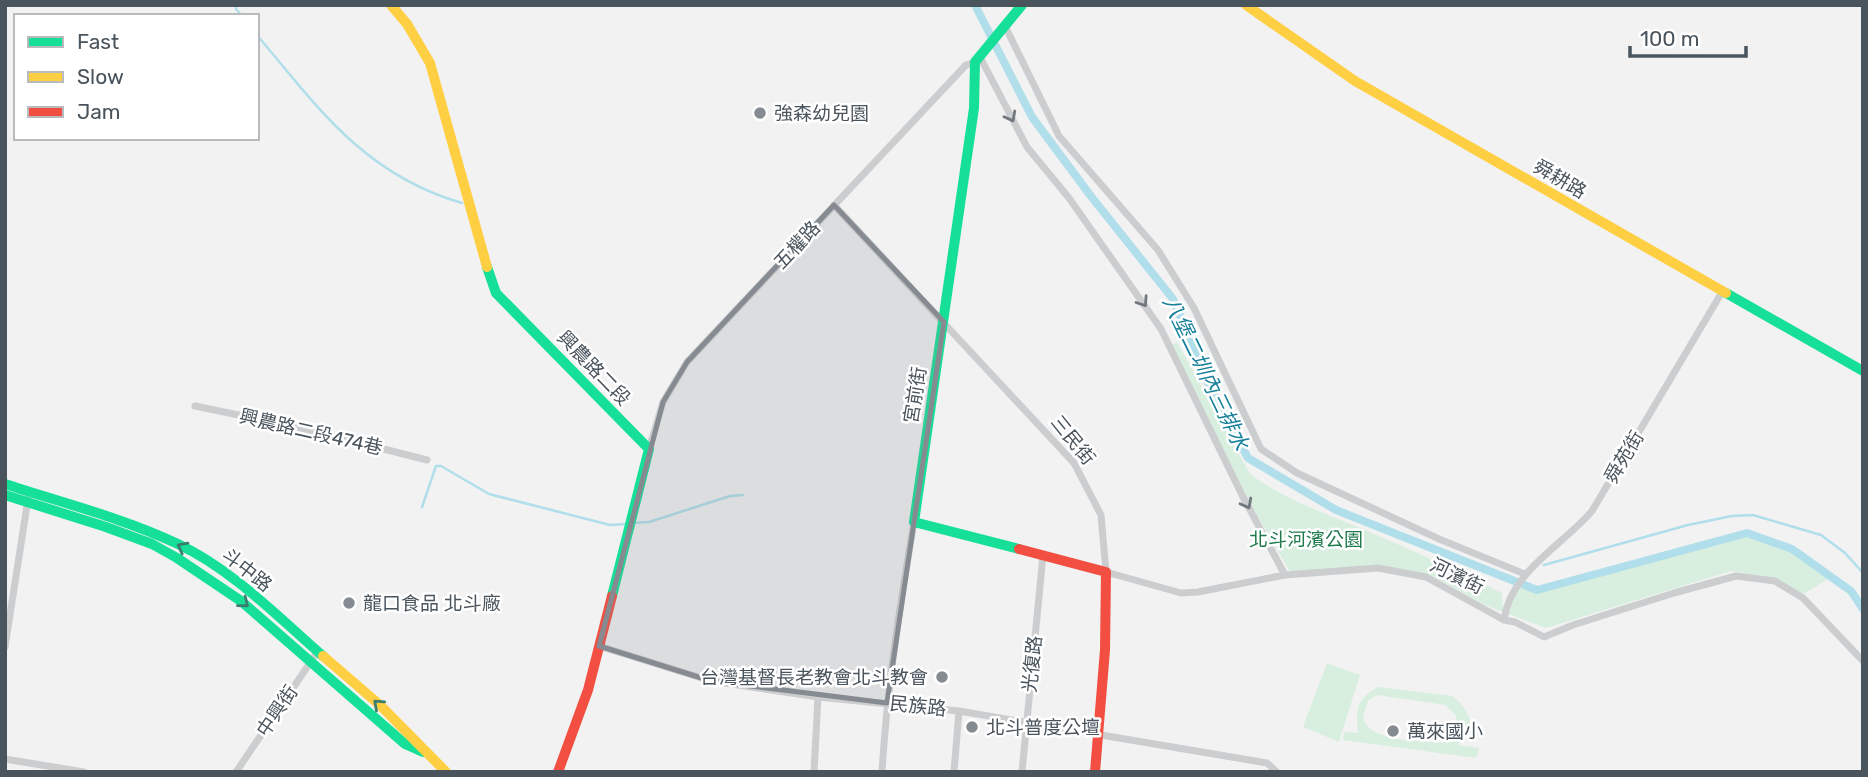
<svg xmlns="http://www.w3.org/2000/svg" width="1868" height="777" font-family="Rubik,'Noto Sans TC',sans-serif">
<rect width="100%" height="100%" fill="#f2f2f2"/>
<path fill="#d8efe0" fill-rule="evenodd" d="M1177,342l73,132c33,25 77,40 115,56 47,20 92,41 137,63l1,19 -20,-8 -53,-29 -54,-9 -86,6 -62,-107 -56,-120z
M1747,533l45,16 38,29 -27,16 -27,-16 -45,-7 -185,57 -40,-15 13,-30 18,7 24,-5z
M1327,663l33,12 -21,67 -36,-15z
M1378,687l75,9 10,10 7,13 -2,10 -10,16 21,3 -3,10 -133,-18 1,-8 14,1c-2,-23 -3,-33 20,-46zM1377,695l68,10 11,10c2,13 -1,23 -14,28 -23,-3 -73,0 -79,-26l5,-16z"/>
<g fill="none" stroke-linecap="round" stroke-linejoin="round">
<path stroke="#b0deea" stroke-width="2.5" d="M236,5v4l6,7
M257,35c61,73 108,140 205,168
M422,507l14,-41h5l48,28 121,31 16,-1
M632,523l17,-1 81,-26 13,-1
M1544,565l144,-40 44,-9 21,-1 68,20 24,18 18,20"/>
<path stroke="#b0deea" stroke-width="8" d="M975,5l57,112 58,78 83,104 38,91 37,68 88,52 201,80 210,-57 45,16 59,42 12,18"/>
<path stroke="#cccdcf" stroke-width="7" d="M1005,26l54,110 99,114 36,58 67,141 36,24 142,66 86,35
M980,57l47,90 42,51 92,131 81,166 43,80
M834,205l240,258 27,52 5,57 75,21 17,-1 87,-17 93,-7 48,9 78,43 11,2 29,15 29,-12 101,-32 62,-17 39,5 28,17 60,63
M195,406l102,21 130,33
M649,449l14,-47 24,-40 279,-297 9,-3
M1504,620c6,-48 59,-75 88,-109l130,-219
M599,646l112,35 107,16 141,14 308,52 10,9
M5,647l23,-148
M5,759l79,13
M236,772l82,-121
M814,772l4,-75
M882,772c5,-84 18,-167 32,-250
M954,772l5,-61
M1022,772l21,-217"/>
<path stroke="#16e098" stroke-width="10" d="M487,267l9,26 153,156 -37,147
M1726,293l137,78
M5,484c58,19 118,34 173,60 55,26 100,73 145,112
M5,495l101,32 46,17 25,14 64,43 164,143 18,8
M1019,549l-105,-27 60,-414 1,-46 47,-57"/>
<path stroke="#ffcf43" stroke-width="10" d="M391,5l16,19 23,39 57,204
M1246,5l109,76 371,212
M323,656l58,50 65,66"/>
<path stroke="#f24e42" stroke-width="10" d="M1019,549l87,23 -1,78 -10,122
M558,772l30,-82 24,-94"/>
</g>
<defs><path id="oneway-chevron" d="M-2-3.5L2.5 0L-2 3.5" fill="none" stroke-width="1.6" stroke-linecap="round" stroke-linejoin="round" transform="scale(1.75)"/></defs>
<g stroke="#71787f">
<use href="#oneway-chevron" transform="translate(1011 117) rotate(62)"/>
<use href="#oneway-chevron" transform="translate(1143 302) rotate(56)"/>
<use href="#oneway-chevron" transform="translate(1247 504) rotate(62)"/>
</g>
<g stroke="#3a7e6f">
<use href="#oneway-chevron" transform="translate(182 547) rotate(-152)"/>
<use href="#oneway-chevron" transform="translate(244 603) rotate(39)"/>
<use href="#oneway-chevron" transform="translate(378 704) rotate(-138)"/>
</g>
<path fill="#858b91" fill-opacity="0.2" stroke="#858b91" stroke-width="5" stroke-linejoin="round" d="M834,205l110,117 -57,381 -176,-22 -112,-35 64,-244 24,-40z"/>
<g fill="#858b91" stroke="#fff" stroke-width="2.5">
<circle cx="760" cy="113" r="7"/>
<circle cx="349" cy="603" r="7"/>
<circle cx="942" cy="677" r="7"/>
<circle cx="972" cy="727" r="7"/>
<circle cx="1393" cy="731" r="7"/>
</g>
<g text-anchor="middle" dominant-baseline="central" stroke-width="5" stroke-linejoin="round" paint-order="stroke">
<g font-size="19" fill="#4a545d" stroke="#fff" text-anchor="start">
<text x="774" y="113">強森幼兒園</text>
<text x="363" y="603">龍口食品 北斗廠</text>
<text x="928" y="677" text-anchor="end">台灣基督長老教會北斗教會</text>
<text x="986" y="727">北斗普度公壇</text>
<text x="1407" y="731">萬來國小</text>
</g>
<g font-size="19" fill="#4a545d" stroke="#fff">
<text transform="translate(1560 179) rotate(30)">舜耕路</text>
<text transform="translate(797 245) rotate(-47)">五權路</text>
<text transform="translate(594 368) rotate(46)">興農路二段</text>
<text transform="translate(915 395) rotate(-81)">宮前街</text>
<text transform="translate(311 432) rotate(13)">興農路二段474巷</text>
<text transform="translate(1073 440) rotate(51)">三民街</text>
<text transform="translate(1624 457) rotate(-59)">舜苑街</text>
<text transform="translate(247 570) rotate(38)">斗中路</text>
<text transform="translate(1457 576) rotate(26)">河濱街</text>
<text transform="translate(1032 664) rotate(-84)">光復路</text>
<text transform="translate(918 706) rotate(6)">民族路</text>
<text transform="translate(277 711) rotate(-56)">中興街</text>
</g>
<g font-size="19" fill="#1e7a4b" stroke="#fff">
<text x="1306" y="539">北斗河濱公園</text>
</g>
<g font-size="21" font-style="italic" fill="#17819b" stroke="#fff">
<text transform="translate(1206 373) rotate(64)">八堡二圳內三排水</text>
</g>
</g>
<rect width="1868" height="777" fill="none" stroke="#4a545d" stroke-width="14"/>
<rect x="14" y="14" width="245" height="126" fill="#ffffff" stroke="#b7bbbe" stroke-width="2"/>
<rect x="28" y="37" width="35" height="10" fill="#16e098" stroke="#b7bbbe" stroke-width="2"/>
<text x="77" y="49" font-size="21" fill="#4a545d">Fast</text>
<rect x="28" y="72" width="35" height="10" fill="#ffcf43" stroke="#b7bbbe" stroke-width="2"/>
<text x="77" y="84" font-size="21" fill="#4a545d">Slow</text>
<rect x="28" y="107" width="35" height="10" fill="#f24e42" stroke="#b7bbbe" stroke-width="2"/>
<text x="77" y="119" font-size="21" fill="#4a545d">Jam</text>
<path d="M1630 46v10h116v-10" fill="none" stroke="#4a545d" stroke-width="3.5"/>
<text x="1640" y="46" font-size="21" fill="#4a545d" stroke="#ffffff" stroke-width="5" paint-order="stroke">100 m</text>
</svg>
